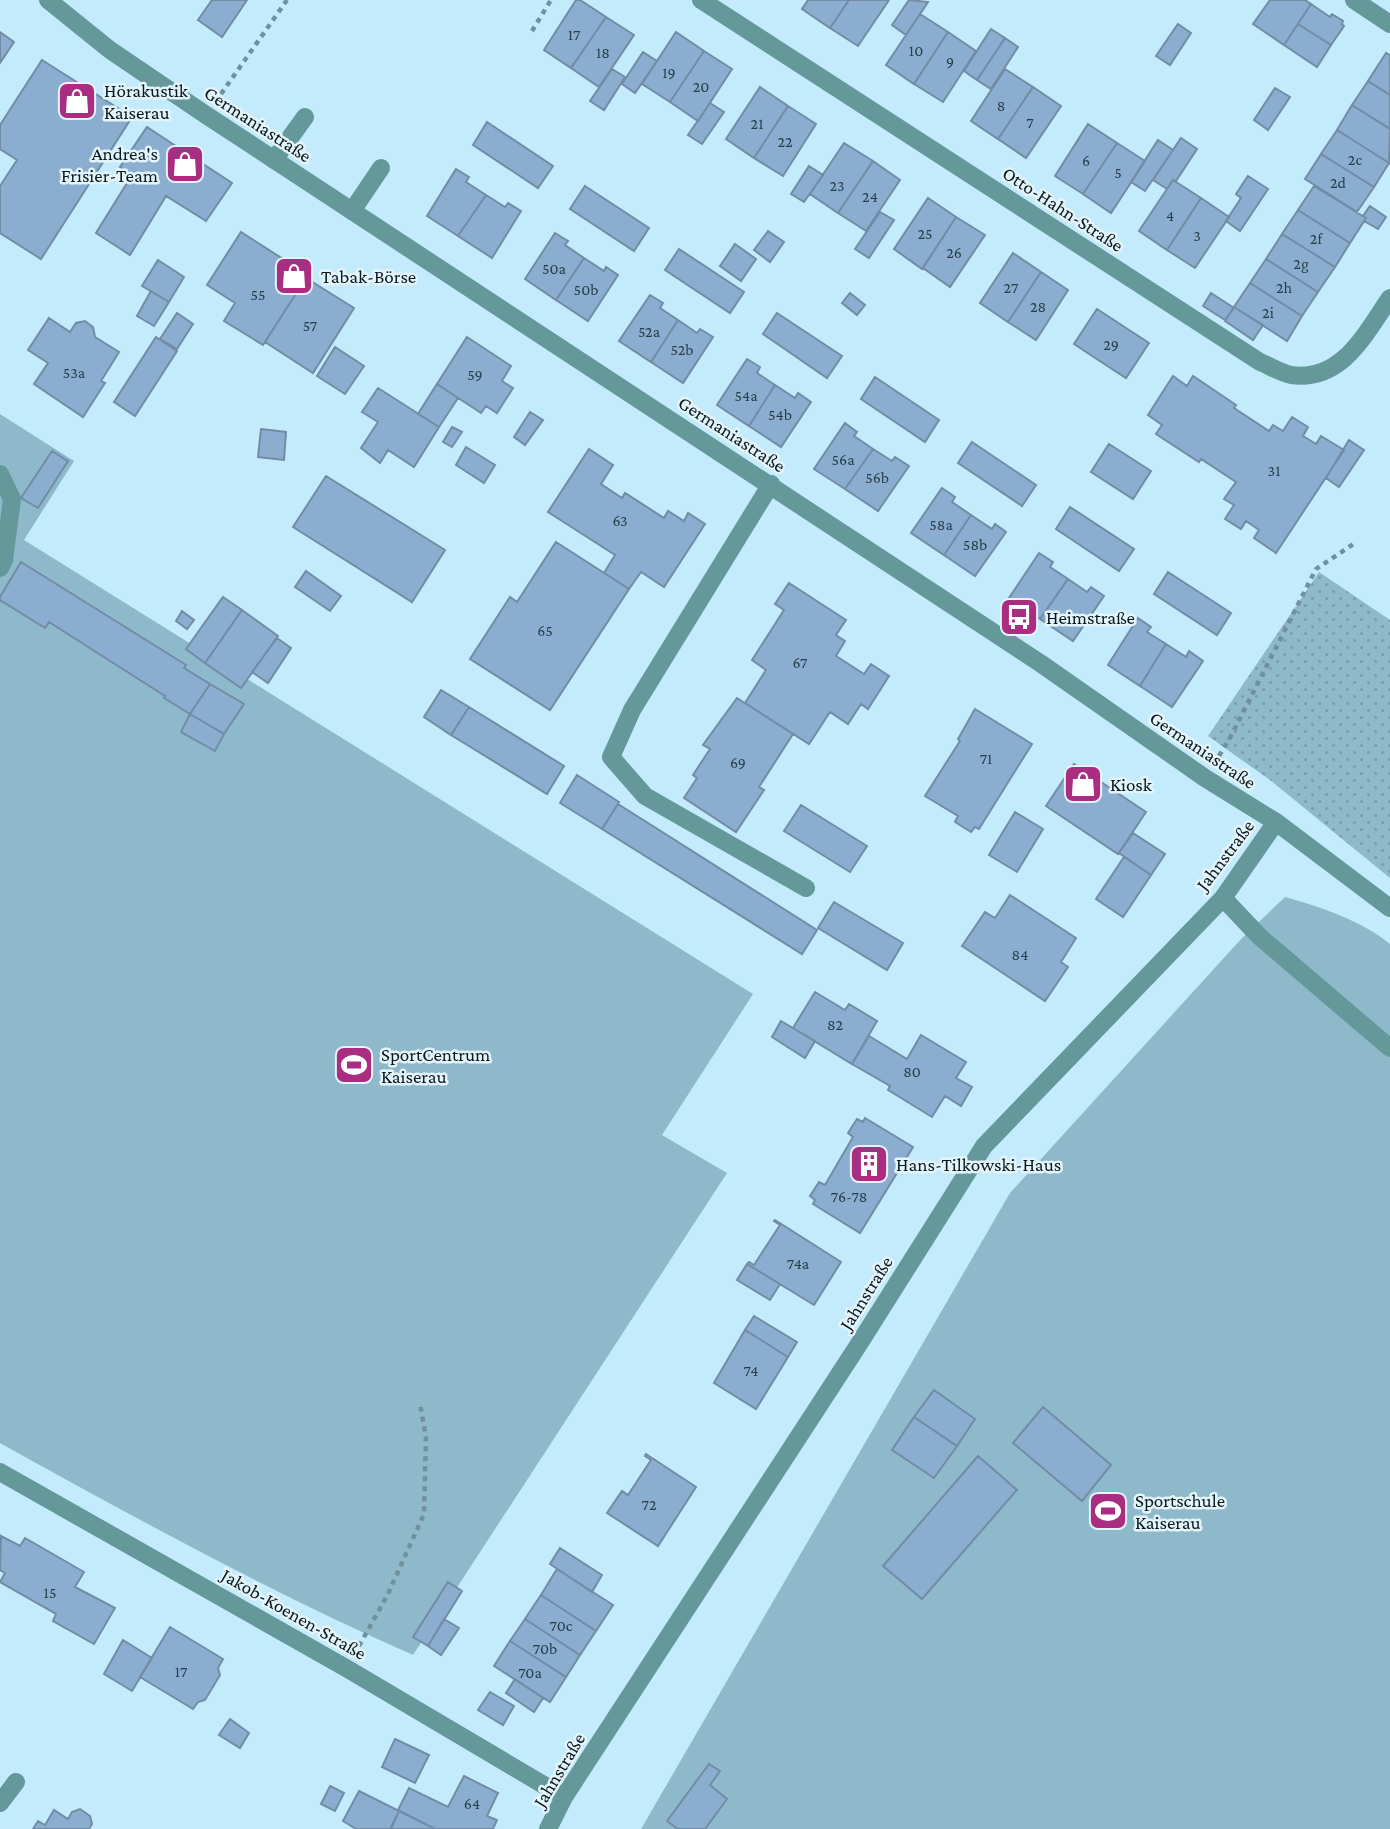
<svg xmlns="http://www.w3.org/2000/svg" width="1390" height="1829" font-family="'Crimson Pro',serif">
<defs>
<pattern id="grass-dots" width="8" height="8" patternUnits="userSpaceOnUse" patternTransform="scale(1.75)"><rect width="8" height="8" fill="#8eb9ca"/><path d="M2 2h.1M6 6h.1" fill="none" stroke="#799ead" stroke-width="1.8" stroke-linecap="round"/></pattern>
</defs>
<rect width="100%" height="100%" fill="#c3ebfc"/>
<path fill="url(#grass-dots)" d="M1319,572l71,48v258l-120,-98 -62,-44z"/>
<path fill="#8eb9ca" d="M0,414l74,47 -50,79 729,454 -91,141 65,38 -314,482c-141,-62 -278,-137 -413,-212z
M1285,897c33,9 78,24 105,47v885h-749l369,-636 232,-255z"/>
<path fill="#8baed0" stroke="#738ca5" stroke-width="2" d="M212,0h35l-25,37 -24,-17z
M576,0h4l26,17 -35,51 -27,-18z
M808,0h41l-19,28 -28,-19z
M849,0h40l-31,46 -28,-18z
M909,0l19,2 -22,33 -14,-10z
M1270,0h35l6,4 -27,41 -31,-21z
M1311,4l19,13 2,-3 11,7 -1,3 2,2 -13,19 -33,-21z
M920,14l28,18 -34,52 -28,-19z
M606,17l28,18 -35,52 -28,-19z
M1178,24l13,9 -21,32 -14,-9z
M1298,24l33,21 -14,22 -33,-22z
M991,29l14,9 -28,42 -13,-9z
M0,32l14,10 -14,21z
M676,32l28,19 -34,51 -28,-18z
M948,32l28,19 -33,51 -29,-18z
M1005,38l13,9 -27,42 -14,-9z
M704,51l28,18 -34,52 -28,-19z
M643,52l14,9 -22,32 -13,-9z
M1386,53l4,2v40l-22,-14z
M42,60l90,57 -91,142 -41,-26v-47l17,-26 -17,-11v-24z
M612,69l13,8 -21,33 -14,-9z
M1005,69l28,18 -35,52 -27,-18z
M1368,81l22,14v34l-38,-24z
M760,87l28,19 -34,52 -28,-19z
M1033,87l28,19 -35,52 -28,-19z
M1275,88l15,9 -22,33 -14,-10z
M710,103l14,9 -22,32 -14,-9z
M1352,105l38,24 -1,34 -52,-33z
M788,106l28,18 -33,52 -29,-18z
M487,122l66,44 -15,22 -65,-43z
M1088,124l29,19 -34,51 -28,-18z
M147,127l85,56 -26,38 -40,-25 -36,59 -34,-22 36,-58 -12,-8z
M1337,130l52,33 -15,24 -53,-33z
M1181,138l16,11 -21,32 -3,-1 -6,9 -14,-9z
M1158,140l15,10 -28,41 -14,-9z
M844,143l29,18 -35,52 -28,-19z
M1117,143l28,18 -34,52 -28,-19z
M1321,154l53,33 -17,25 -52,-33z
M873,161l27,19 -34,51 -28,-18z
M809,166l14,9 -19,27 -13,-8z
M456,169l13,8 -3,5 20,13 -28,41 -31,-20z
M1248,176l20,13 -28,42 -14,-10 15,-23 -5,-4z
M1173,180l28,18 -34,52 -28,-19z
M585,186l64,42 -15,23 -64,-42z
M1314,186l52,32 -16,25 -52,-33z
M486,195l19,12 3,-4 13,8 -29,47 -34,-22z
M928,198l28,19 -34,52 -28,-20z
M1201,198l28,19 -34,51 -28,-18z
M1370,206l16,11 -8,12 -14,-8 2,-3 -3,-2z
M1298,210l52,33 -15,24 -53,-33z
M880,212l14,8 -25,38 -14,-9z
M956,217l29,18 -35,52 -27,-19z
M768,231l16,11 -14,20 -16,-12z
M241,232l67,43 -45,70 -39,-24 11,-18 -28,-18z
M555,233l13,8 -3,4 19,13 -28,42 -31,-21z
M1282,234l53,33 -17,25 -52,-33z
M735,244l21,15 -15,22 -21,-15z
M679,249l65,43 -14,21 -65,-43z
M1013,253l28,19 -33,50 -28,-19z
M584,258l20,13 2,-4 12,8 -30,46 -32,-21z
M1266,259l52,33 -16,24 -52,-33z
M158,260l26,17 -15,25 -27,-16z
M1041,272l27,18 -32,50 -28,-18z
M306,278l48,30 -41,65 -48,-31z
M1250,283l52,33 -15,25 -53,-34z
M151,291l18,11 -15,24 -17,-10z
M850,293l15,12 -8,10 -15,-12z
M1211,293l23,15 -9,12 -22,-14z
M650,295l13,8 -3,5 18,12 -27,42 -32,-21z
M1234,307l29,18 -10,15 -28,-19z
M1097,309l52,34 -23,35 -52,-34z
M177,313l16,11 -16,25 -17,-10z
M777,313l65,43 -15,22 -64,-44z
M49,318l21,14 6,-9 9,-2 8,6 2,10 24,15 -18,29 4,2 -22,34 -49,-33 14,-21 -20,-13z
M678,320l19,13 3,-4 13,8 -30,46 -32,-21z
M156,337l21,14 -42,65 -21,-14z
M467,337l44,29 -9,15 11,7 -16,25 -11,-7 -5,7 -44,-29z
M335,347l29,19 -19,28 -28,-18z
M747,359l13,8 -3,6 18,12 -26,41 -32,-21z
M1173,376l14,10 6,-10 43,29 -2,3 35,23 4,-6 10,6 9,-14 16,10 -5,9 13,8 5,-8 23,14 -68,103 -22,-15 5,-8 -13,-9 -5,8 -16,-10 9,-14 -10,-6 12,-17 -35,-23 -2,3 -43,-28 6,-9 -14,-10z
M875,377l64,43 -14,22 -64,-43z
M437,384l21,14 -19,29 -21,-13z
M775,385l20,13 3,-5 13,9 -30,45 -32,-21z
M378,388l61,39 -25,40 -26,-17 -8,13 -19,-15 17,-26 -16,-10z
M530,412l13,8 -18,25 -11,-8z
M845,423l12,9 -3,4 19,13 -28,40 -31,-20z
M452,427l10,5 -10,15 -9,-5z
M261,429l25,3 -2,28 -26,-3z
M1349,440l15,10 -25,37 -13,-9z
M972,442l64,43 -14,21 -64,-43z
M1109,444l42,27 -18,28 -42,-27z
M466,447l29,18 -11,18 -28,-18z
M589,449l24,16 -12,19 21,14 3,-5 39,25 4,-7 16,10 4,-8 17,11 -41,63 -23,-15 -12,17 -25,-16 11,-18 -67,-43z
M873,449l19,12 3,-4 14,9 -31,45 -33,-22z
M52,451l16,10 -30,47 -17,-10z
M326,476l119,74 -33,52 -119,-75z
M942,488l13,9 -3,5 19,13 -27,40 -33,-22z
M1070,507l64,42 -15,22 -63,-42z
M971,515l21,14 3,-5 11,8 -31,44 -31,-21z
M556,542l73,47 -79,121 -80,-51 40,-62 7,5z
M1039,553l14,9 -3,5 18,12 -28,40 -31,-21z
M21,562l165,103 -2,3 26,16 -20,30 -26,-16 1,-2 -116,-74 -4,6 -45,-28v-3z
M306,571l35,25 -11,15 -35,-24z
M1168,572l63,41 -14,22 -63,-41z
M1068,579l19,13 4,-5 13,9 -31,45 -33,-22z
M789,583l57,37 -10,15 9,6 -9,15 28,18 7,-10 18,12 -21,33 -7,-5 -13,20 -18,-12 -21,32 -64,-41 21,-33 -14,-10 32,-50 -9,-6z
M223,597l19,13 -37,53 -19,-14z
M242,610l36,26 -37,52 -36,-25z
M182,611l12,9 -7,9 -11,-8z
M1138,618l13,9 -4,5 19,12 -26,42 -32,-21z
M277,638l14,10 -23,35 -16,-11z
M1166,644l20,13 3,-6 14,10 -31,46 -32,-21z
M210,684l34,20 -20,30 -34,-20z
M441,690l28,17 -18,28 -27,-18z
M737,698l56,36 -34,53 5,3 -28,42 -52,-34 13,-20 -4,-3 17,-26 -7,-4z
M469,707l95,59 -17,28 -96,-59z
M975,709l57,35 -53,85 -4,-2 -4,5 -16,-10 3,-6 -33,-20 35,-55 -2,-2z
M190,714l34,20 -9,17 -34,-19z
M1074,764l72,48 -28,42 -72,-48z
M577,775l42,27 -17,27 -42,-26z
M618,804l199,126 -15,24 -200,-125z
M801,805l66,41 -17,26 -66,-41z
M1015,812l28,17 -26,43 -28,-17z
M1133,833l32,21 -14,21 -32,-22z
M1124,857l27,18 -28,42 -27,-18z
M1010,895l66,43 -15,24 7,5 -23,34 -83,-55 23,-34 10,6z
M834,902l69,41 -16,27 -69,-42z
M815,992l30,18 4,-6 28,17 -25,43 -59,-36z
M781,1021l34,20 -10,17 -33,-21z
M921,1035l45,27 -10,16 16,9 -11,19 -16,-10 -13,21 -44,-27 2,-4 -38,-22 17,-28 38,23z
M865,1118l48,29 -53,86 -47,-29 2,-4 -5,-4 9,-14 6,3 28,-48 -5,-4 9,-14 6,3z
M775,1220l66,42 -27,43 -67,-41 2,-2 5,3 26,-40 -6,-4z
M747,1264l33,20 -10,16 -33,-20z
M754,1316l43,26 -9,15 -43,-27z
M745,1330l43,27 -32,52 -42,-26z
M934,1390l41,29 -18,27 -43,-29z
M1043,1407l68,58 -29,36 -69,-58z
M914,1417l43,29 -23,32 -42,-28z
M646,1454l50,33 -38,59 -51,-33 15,-22 6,4 23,-35 -6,-4z
M978,1456l39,34 -95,109 -39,-33z
M1,1536l19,10 5,-8 59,34 -9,15 40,21 -21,36 -41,-23 3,-7 -56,-32 5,-9 -5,-3z
M560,1548l42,27 -10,17 -42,-28z
M557,1569l56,36 -17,26 -55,-36z
M448,1582l14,9 -34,55 -15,-9z
M541,1595l55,36 -16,24 -55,-36z
M444,1619l15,9 -18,27 -13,-9z
M525,1619l55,36 -14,22 -56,-36z
M170,1627l53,32 -5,9 2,7 -15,25 -7,2 -5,7 -53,-32z
M123,1640l29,18 -20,33 -28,-17z
M510,1641l56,36 -16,25 -56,-36z
M515,1679l28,19 -9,14 -28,-19z
M490,1692l24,14 -11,19 -25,-15z
M230,1719l19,14 -9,15 -21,-13z
M395,1739l34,16 -14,28 -33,-16z
M709,1764l11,7 -10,14 17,14 -22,30h-27l-11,-8z
M464,1776l34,17 -11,23 10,4 -4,9h-58l-37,-19 11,-22 39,19z
M330,1786l14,7 -9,18 -14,-7z
M359,1791l40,20 -9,18h-34l-13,-8z
M80,1809l10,7 2,8 -3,5h-56l5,-8 7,4 9,-15 14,9 4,-7z
M399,1811l36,18h-44z"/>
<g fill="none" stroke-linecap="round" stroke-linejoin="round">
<path stroke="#72909c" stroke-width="4.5" stroke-dasharray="5 5" stroke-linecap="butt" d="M532,31l19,-31
M221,94l66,-94
M1219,756l12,-20 85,-167 39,-26
M359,1646l29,-52 36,-80 2,-77 -6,-33"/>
<path stroke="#64989b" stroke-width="18" d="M274,160l31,-43
M352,211l29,-43
M0,474l12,25 -8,61 -4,8
M771,484l-139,226 -21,47 34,39 161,92
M1223,898l37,39 130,111"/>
<path stroke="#64989b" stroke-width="18" d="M48,0l62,50 96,65 834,548 165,115 71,44 114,86
M701,0l559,362c10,4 21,11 31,13 51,7 74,-41 99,-77
M1354,0l36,24
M0,1472l346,196 218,129
M0,1803l16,-21
M548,1829l16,-32 295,-453 125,-198 239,-248 53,-76"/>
</g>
<defs>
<g id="shop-square" transform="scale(2.0125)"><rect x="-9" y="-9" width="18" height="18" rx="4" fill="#a92e81" stroke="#e4f4fb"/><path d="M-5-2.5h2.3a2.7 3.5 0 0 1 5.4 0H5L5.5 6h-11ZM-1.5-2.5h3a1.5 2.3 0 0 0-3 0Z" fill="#fff"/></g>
<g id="bus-square" transform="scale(2.0125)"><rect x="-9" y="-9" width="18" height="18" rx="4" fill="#a92e81" stroke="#e4f4fb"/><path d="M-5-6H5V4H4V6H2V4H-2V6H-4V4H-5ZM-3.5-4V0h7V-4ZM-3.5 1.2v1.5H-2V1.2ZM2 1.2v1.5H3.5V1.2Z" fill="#fff"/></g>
<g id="stadium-square" transform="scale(2.0125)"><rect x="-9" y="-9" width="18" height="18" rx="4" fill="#a92e81" stroke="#e4f4fb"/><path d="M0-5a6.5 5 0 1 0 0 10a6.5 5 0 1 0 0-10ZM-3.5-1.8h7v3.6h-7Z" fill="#fff"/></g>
<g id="building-square" transform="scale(2.0125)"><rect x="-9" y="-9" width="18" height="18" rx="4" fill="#a92e81" stroke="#e4f4fb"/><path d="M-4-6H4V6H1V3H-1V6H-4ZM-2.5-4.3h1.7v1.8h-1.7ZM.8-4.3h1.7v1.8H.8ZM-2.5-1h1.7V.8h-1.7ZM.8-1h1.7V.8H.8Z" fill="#fff"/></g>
</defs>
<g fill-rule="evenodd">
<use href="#shop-square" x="77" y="101"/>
<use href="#shop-square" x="185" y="164"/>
<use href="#shop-square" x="294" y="276"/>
<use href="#bus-square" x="1019" y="617"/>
<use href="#shop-square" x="1083" y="784"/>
<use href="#stadium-square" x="354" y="1065"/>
<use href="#building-square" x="869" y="1164"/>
<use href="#stadium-square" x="1108" y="1511"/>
</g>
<g text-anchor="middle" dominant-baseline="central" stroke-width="5" stroke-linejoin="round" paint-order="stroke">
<g font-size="16" fill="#293e4a">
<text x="574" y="34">17</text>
<text x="916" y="50">10</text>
<text x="603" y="52">18</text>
<text x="950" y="61">9</text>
<text x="669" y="72">19</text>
<text x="701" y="86">20</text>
<text x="1001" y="105">8</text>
<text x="1030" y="122">7</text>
<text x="757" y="123">21</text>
<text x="785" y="141">22</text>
<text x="1355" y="159">2c</text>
<text x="1086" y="160">6</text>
<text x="1118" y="172">5</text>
<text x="1338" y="182">2d</text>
<text x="837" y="185">23</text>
<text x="870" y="196">24</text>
<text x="1170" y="215">4</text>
<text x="925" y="233">25</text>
<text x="1197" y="235">3</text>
<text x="1316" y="238">2f</text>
<text x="954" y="252">26</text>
<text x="1301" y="263">2g</text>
<text x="554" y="268">50a</text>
<text x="1011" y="287">27</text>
<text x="1284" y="287">2h</text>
<text x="586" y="289">50b</text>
<text x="258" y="294">55</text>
<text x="1038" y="306">28</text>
<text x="1268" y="312">2i</text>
<text x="310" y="325">57</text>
<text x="649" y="331">52a</text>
<text x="1111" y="344">29</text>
<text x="682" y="349">52b</text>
<text x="74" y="372">53a</text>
<text x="475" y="374">59</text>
<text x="746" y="395">54a</text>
<text x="780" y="414">54b</text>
<text x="843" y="459">56a</text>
<text x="1274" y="470">31</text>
<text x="877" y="477">56b</text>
<text x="620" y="520">63</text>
<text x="941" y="524">58a</text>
<text x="975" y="544">58b</text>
<text x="545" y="630">65</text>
<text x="800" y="662">67</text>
<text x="986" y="758">71</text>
<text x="738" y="762">69</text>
<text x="1020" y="954">84</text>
<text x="835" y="1024">82</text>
<text x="912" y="1071">80</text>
<text x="849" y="1196">76-78</text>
<text x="798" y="1263">74a</text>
<text x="751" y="1370">74</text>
<text x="649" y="1504">72</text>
<text x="50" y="1592">15</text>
<text x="561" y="1625">70c</text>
<text x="545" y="1648">70b</text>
<text x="181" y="1671">17</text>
<text x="530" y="1672">70a</text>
<text x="472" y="1803">64</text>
</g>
<g font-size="19" fill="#08181d" stroke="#e4f4fb" text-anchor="start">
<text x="104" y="90">Hörakustik<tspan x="104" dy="22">Kaiserau</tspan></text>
<text x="158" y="153" text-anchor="end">Andrea's<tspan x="158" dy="22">Frisier-Team</tspan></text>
<text x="321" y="276">Tabak-Börse</text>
<text x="1046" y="617">Heimstraße</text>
<text x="1110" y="784">Kiosk</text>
<text x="381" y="1054">SportCentrum<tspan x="381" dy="22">Kaiserau</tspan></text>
<text x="896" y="1164">Hans-Tilkowski-Haus</text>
<text x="1135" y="1500">Sportschule<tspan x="1135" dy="22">Kaiserau</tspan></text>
</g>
<g font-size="19" fill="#08181d" stroke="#e4f4fb">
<text transform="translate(258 124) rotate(33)">Germaniastraße</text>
<text transform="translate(1063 209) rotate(33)">Otto-Hahn-Straße</text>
<text transform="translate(732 434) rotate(33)">Germaniastraße</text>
<text transform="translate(1203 750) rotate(34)">Germaniastraße</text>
<text transform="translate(1225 855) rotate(-53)">Jahnstraße</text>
<text transform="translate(866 1293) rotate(-58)">Jahnstraße</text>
<text transform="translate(294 1614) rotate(30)">Jakob-Koenen-Straße</text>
<text transform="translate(559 1770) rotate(-59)">Jahnstraße</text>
</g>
</g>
</svg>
